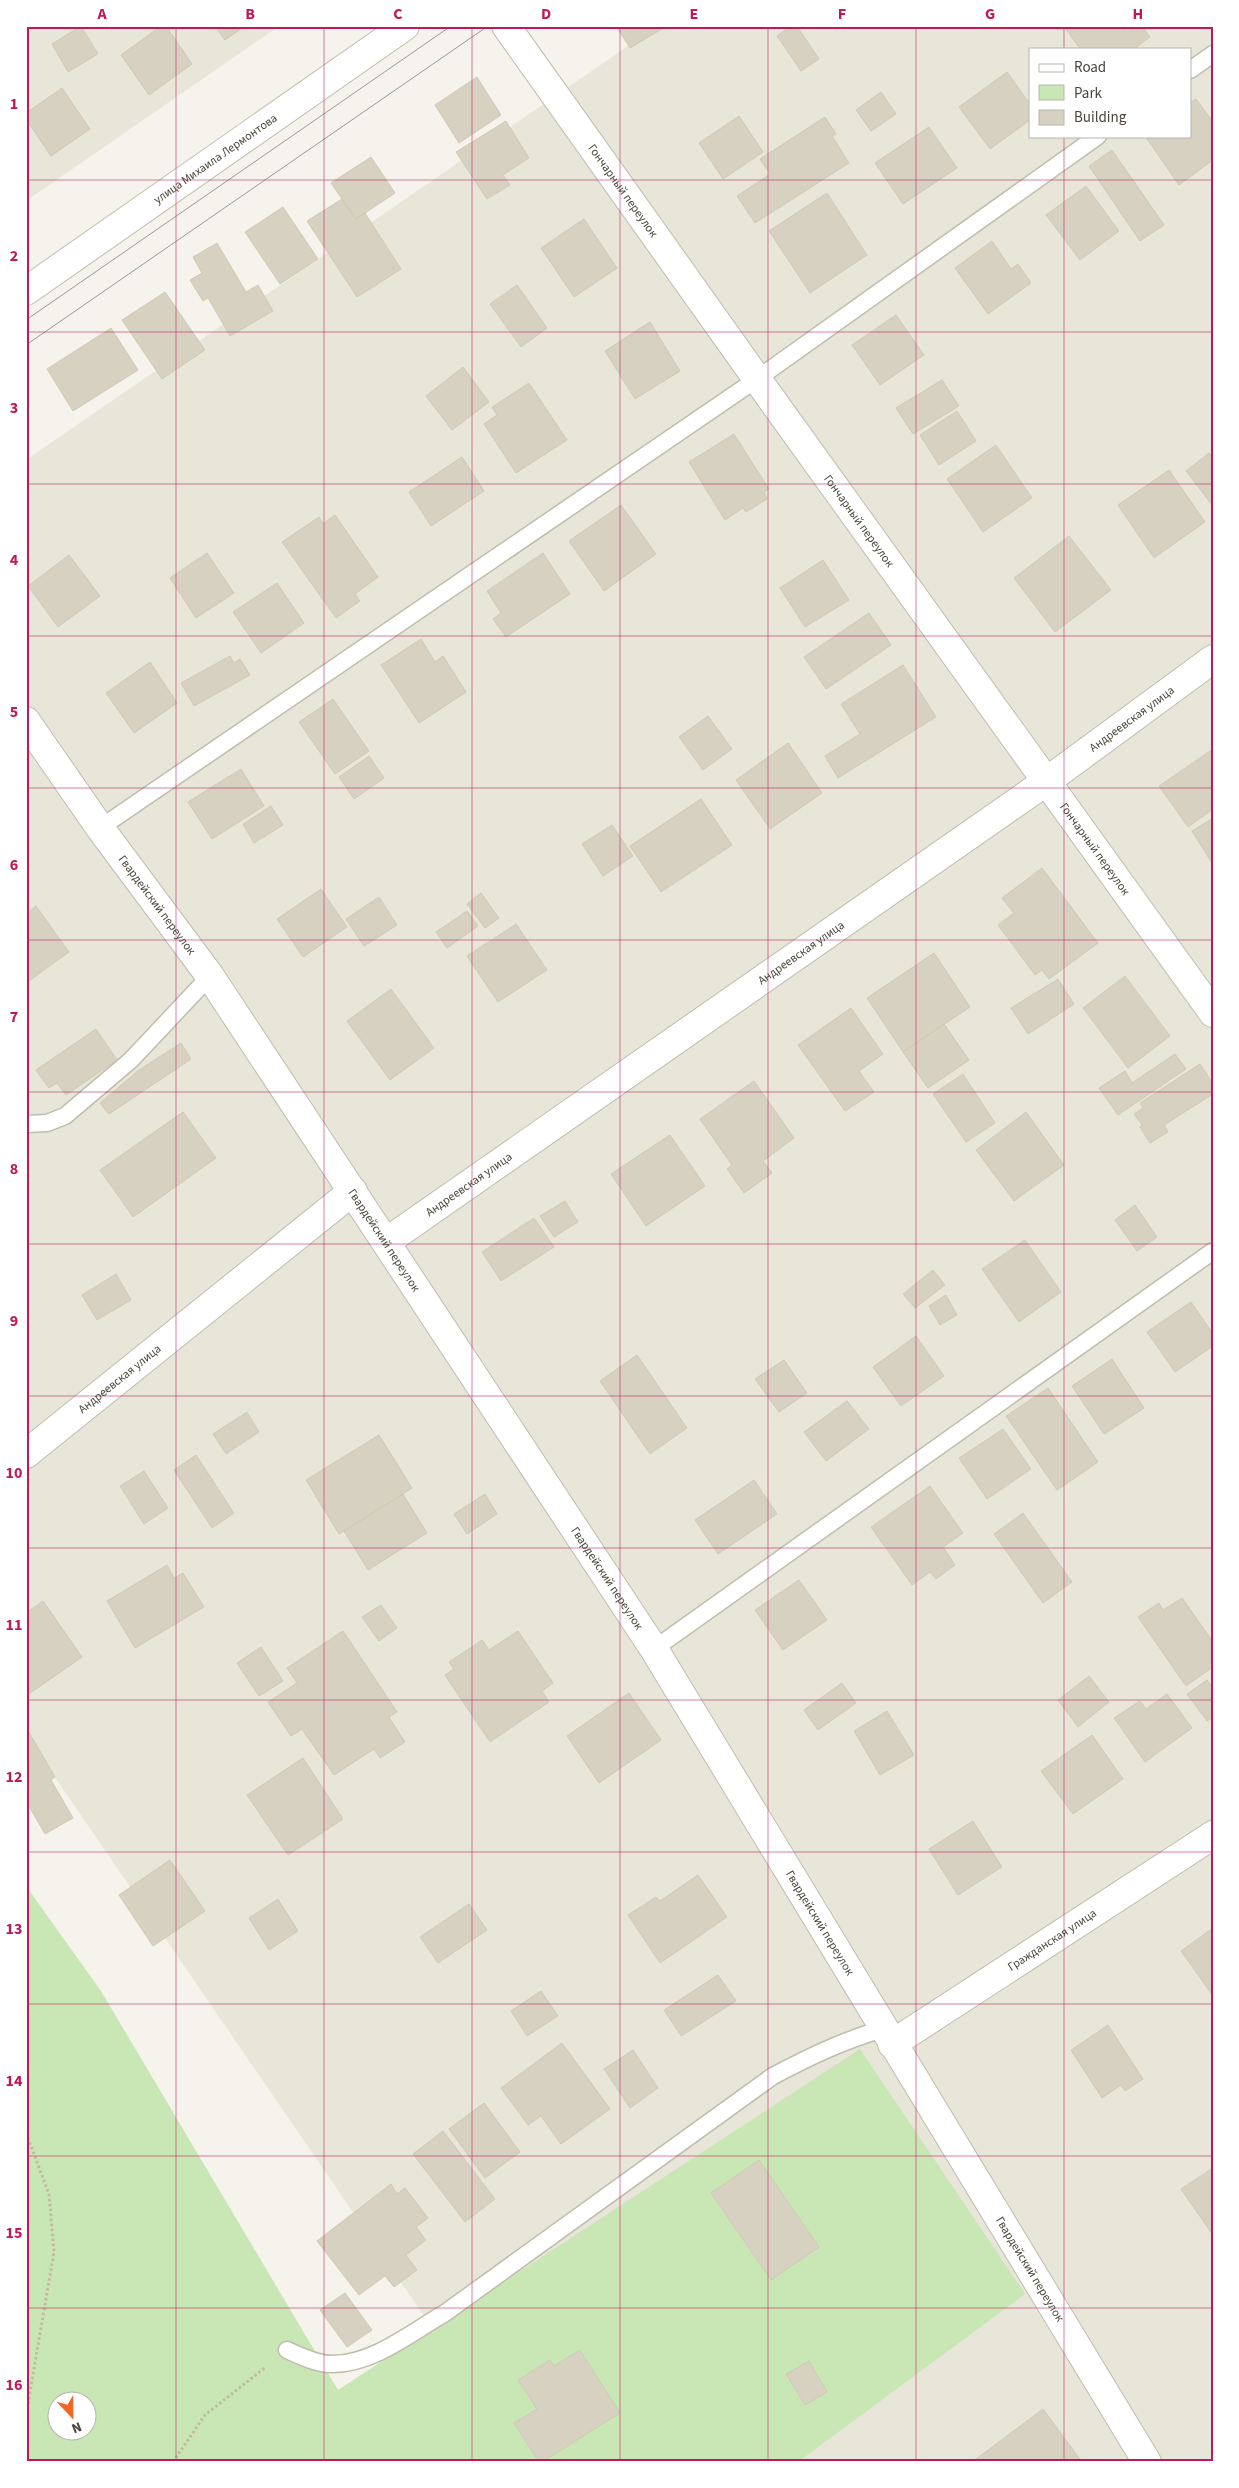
<svg xmlns="http://www.w3.org/2000/svg" width="1239" height="2488" font-family="'Source Sans 3',sans-serif">
<rect width="100%" height="100%" fill="#f5f3eb"/>
<path fill="#e8e6d9" fill-rule="evenodd" d="M26,26h253l-253,175z
M657,26h556v2436h-689l-498,-727v-1275zM1030,49h160v87h-160z"/>
<path fill="#c8e7b5" fill-rule="evenodd" d="M26,1886l75,105 237,399 522,-341 165,245 -227,168h-772zM58,2400h30v30h-30z"/>
<path fill="#d6d1c0" stroke="#d0cab4" d="M81,26l17,28 -30,18 -16,-28z
M161,26h5l26,38 -43,31 -28,-40z
M215,26h30l-20,14z
M616,26h48l1,1 -35,21z
M791,26h6l22,33 -18,12 -24,-35z
M1064,26h78l8,11 -16,12h-54z
M1007,72l23,32v16l-40,29 -31,-42z
M477,77l24,38 -42,28 -24,-38z
M62,88l28,41 -39,27 -25,-37v-6z
M881,92l15,22 -25,17 -15,-21z
M1196,99l17,23v38l-34,25 -34,-49h45v-33z
M739,116l24,36 -40,27 -24,-36z
M825,117l11,17 -4,2 17,27 -94,60 -18,-27 33,-22 -10,-15z
M506,121l23,37 -26,17 7,10 -23,14 -31,-47z
M929,127l28,41 -54,36 -28,-41z
M1112,150l52,75 -24,16 -51,-75z
M371,157l24,36 -39,26 -25,-36z
M1086,186l33,45 -39,29 -34,-45z
M827,193l40,62 -57,38 -41,-62z
M342,199l14,20 9,-6 36,56 -44,28 -50,-76z
M283,207l35,52 -38,25 -35,-52z
M584,219l33,49 -43,29 -33,-49z
M992,241l19,28 7,-5 13,19 -43,31 -33,-46z
M217,243l29,49 12,-7 15,26 -43,25 -22,-38 -5,3 -13,-21 12,-7 -9,-16z
M517,285l30,43 -26,19 -31,-43z
M165,292l40,58 -43,29 -40,-59z
M896,315l28,40 -44,30 -28,-40z
M650,322l30,49 -45,28 -30,-48z
M111,328l27,42 -65,41 -26,-42z
M463,367l26,35 -37,28 -26,-34z
M942,380l17,26 -46,28 -17,-26z
M529,383l38,57 -51,33 -32,-49 13,-9 -5,-8z
M957,411l19,30 -37,24 -19,-30z
M734,434l35,55 -5,3 3,7 -21,13 -3,-4 -18,12 -36,-58z
M996,445l36,53 -49,34 -36,-53z
M1209,453l4,6v47l-27,-35z
M462,457l22,34 -53,35 -22,-34z
M1169,470l36,52 -51,36 -36,-53z
M621,505l35,49 -52,37 -35,-50z
M335,515l43,62 -23,17 5,7 -24,17 -54,-76 37,-25 4,7z
M1069,536l42,54 -56,42 -41,-54z
M207,553l27,40 -38,25 -26,-40z
M543,553l27,41 -64,43 -13,-18 8,-6 -14,-22z
M69,555l31,41 -42,31 -30,-41z
M823,560l26,40 -44,27 -25,-39z
M277,583l27,40 -43,30 -28,-41z
M869,613l22,32 -65,44 -22,-32z
M421,639l14,23 8,-6 23,36 -47,31 -38,-58z
M230,656l4,7 6,-4 10,16 -56,31 -13,-23z
M150,662l27,41 -43,30 -28,-40z
M903,665l33,52 -98,61 -13,-22 35,-22 -19,-30z
M333,699l36,52 -34,23 -36,-52z
M708,716l24,33 -29,21 -24,-33z
M788,743l34,50 -52,36 -34,-49z
M1213,749v60l-25,18 -29,-41z
M369,756l15,22 -30,21 -15,-22z
M241,769l23,37 -52,33 -24,-37z
M701,799l31,46 -71,47 -31,-46z
M271,806l12,19 -29,18 -11,-19z
M1213,818v45h-1l-20,-32z
M612,825l21,31 -30,20 -21,-32z
M1042,868l56,75 -49,36 -7,-9 -7,5 -37,-50 16,-12 -12,-15z
M321,889l26,38 -44,30 -26,-38z
M481,893l18,25 -14,10 -18,-24z
M379,897l18,28 -33,21 -18,-27z
M36,906l33,46 -43,31v-69z
M467,911l11,15 -31,22 -11,-16z
M516,924l31,46 -49,32 -31,-46z
M934,953l36,54 -67,45 -36,-54z
M1125,976l45,60 -42,32 -45,-60z
M1058,979l16,25 -46,30 -17,-26z
M391,989l43,59 -44,32 -43,-59z
M851,1008l32,46 -24,17 15,21 -29,19 -47,-66z
M944,1024l25,36 -41,28 -25,-36z
M96,1029l21,31 -51,35 -9,-12 -8,5 -13,-18z
M181,1043l10,16 -82,55 -9,-11 39,-33z
M1175,1054l11,15 -68,46 -19,-27 26,-17 7,12z
M1200,1064l13,20v10l-49,31 4,7 -18,11 -10,-16 2,-2 -8,-11 9,-6 -3,-5z
M963,1074l32,49 -29,19 -33,-48z
M754,1081l40,57 -31,23 9,12 -28,20 -17,-24 5,-4 -32,-46z
M183,1112l33,46 -83,59 -33,-47z
M1026,1112l38,53 -50,36 -38,-51z
M670,1135l35,51 -59,40 -35,-52z
M565,1201l13,21 -24,15 -14,-21z
M1135,1205l22,32 -20,14 -22,-31z
M534,1218l20,29 -53,34 -19,-29z
M1025,1240l36,52 -42,30 -37,-53z
M933,1270l12,15 -30,23 -12,-14z
M116,1274l15,26 -34,20 -15,-25z
M946,1295l11,20 -17,10 -11,-19z
M1191,1302l22,32v12l-38,26 -28,-40z
M916,1336l28,40 -43,30 -28,-39z
M637,1355l50,73 -37,26 -50,-73z
M1112,1359l32,49 -40,26 -32,-48z
M784,1360l23,33 -28,19 -24,-33z
M1048,1388l50,74 -41,28 -51,-74z
M847,1401l22,28 -43,32 -22,-29z
M247,1412l12,20 -33,22 -13,-20z
M1003,1429l28,40 -44,30 -28,-41z
M379,1435l33,53 -73,46 -33,-54z
M196,1455l38,58 -22,15 -38,-58z
M144,1471l24,37 -24,16 -24,-38z
M754,1480l23,34 -59,40 -23,-34z
M930,1486l33,47 -20,14 12,18 -19,14 -6,-7 -18,13 -41,-58z
M403,1494l24,39 -59,37 -24,-39z
M485,1494l12,20 -30,20 -13,-20z
M1023,1513l49,69 -29,21 -49,-69z
M167,1565l7,13 9,-5 21,34 -69,41 -28,-47z
M799,1580l28,40 -44,30 -28,-40z
M1182,1598l31,44v25l-27,19 -48,-69 21,-14 4,7z
M43,1601l39,56 -56,39v-83z
M381,1605l16,23 -18,13 -17,-24z
M343,1631l54,81 -8,5 16,25 -25,16 -6,-9 -40,26 -32,-46 -11,7 -23,-34 29,-19 -10,-15z
M518,1631l35,52 -11,8 7,11 -59,40 -45,-67 9,-6 -5,-7 33,-22 7,10z
M261,1647l22,34 -24,15 -22,-33z
M1089,1676l20,26 -31,25 -20,-27z
M1207,1680l6,8v29l-6,4 -20,-27z
M842,1683l14,20 -38,27 -14,-20z
M629,1693l32,47 -62,43 -32,-47z
M1167,1694l25,34 -47,34 -31,-44 26,-17 6,8z
M887,1711l27,44 -34,20 -26,-44z
M26,1727l29,50 -4,3 22,38 -28,16 -19,-33z
M1092,1735l31,44 -50,35 -32,-43z
M303,1758l40,61 -55,36 -41,-60z
M973,1821l29,46 -44,28 -29,-46z
M170,1860l35,51 -52,35 -34,-51z
M698,1875l29,42 -67,46 -32,-48 28,-18 4,4z
M278,1899l20,32 -29,19 -20,-32z
M469,1904l18,26 -49,33 -18,-26z
M1213,1928v68l-32,-45z
M718,1975l18,26 -55,35 -17,-26z
M541,1991l17,25 -31,20 -16,-25z
M1108,2025l35,54 -18,12 -4,-6 -19,13 -31,-48z
M562,2043l48,66 -49,35 -20,-28 -13,9 -27,-37z
M633,2050l25,38 -28,20 -26,-39z
M484,2103l36,49 -35,26 -36,-49z
M443,2131l52,68 -30,23 -52,-68z
M759,2160l60,87 -48,33 -60,-87z
M1213,2168v67l-32,-46z
M391,2184l6,10 8,-6 23,30 -12,9 10,13 -20,15 11,15 -23,17 -9,-11 -26,19 -42,-54z
M345,2293l27,37 -25,17 -27,-37z
M580,2350l40,63 -78,49h-3l-25,-39 23,-14 -19,-29 32,-20 4,6z
M809,2361l18,31 -22,13 -19,-31z
M1043,2409l39,53h-110z"/>
<g fill="none" stroke-linecap="round" stroke-linejoin="round">
<g stroke="#c0bdad" stroke-width="19">
<path id="lane" d="M1190,70l23,-16
M100,828l657,-449 341,-243
M26,1124l21,-1 18,-7 66,-56 79,-84
M654,1649l559,-398
M287,2350c13,6 30,14 44,14 41,1 81,-32 114,-51l328,-237c36,-19 71,-36 110,-47"/>
</g>
<g stroke="#c0bdad" stroke-width="30">
<g id="street">
<path id="s1" d="M506,26l251,353 456,634"/>
<path id="s2" d="M26,291l379,-265"/>
<path id="s3" d="M26,721l74,107 110,148 444,673 493,813"/>
<path id="s4" d="M386,1242l661,-461 166,-122"/>
<path id="s5" d="M26,1454l327,-263"/>
<path id="s6" d="M892,2044l321,-209"/>
</g>
</g>
<path stroke="#c1bb9f" stroke-width="3" stroke-dasharray="2.5 2.5" stroke-linecap="butt" d="M26,2133l23,61 5,58 -28,163
M173,2462l32,-47 61,-48"/>
<use href="#lane" stroke="#fff" stroke-width="16"/>
<use href="#street" stroke="#fff" stroke-width="28"/>
<path stroke="#999" stroke-width="1" d="M26,320l425,-294
M26,345l462,-319"/>
</g>
<path fill="none" stroke="#c2185b" stroke-width="1" stroke-opacity="0.55" d="M176,26v2436M324,26v2436M472,26v2436M620,26v2436M768,26v2436M916,26v2436M1064,26v23M1064,136v2326M26,180h1187M26,332h1187M26,484h1187M26,636h1187M26,788h1187M26,940h1187M26,1092h1187M26,1244h1187M26,1396h1187M26,1548h1187M26,1700h1187M26,1852h1187M26,2004h1187M26,2156h1187M26,2308h1187"/>
<g text-anchor="middle" dominant-baseline="central" stroke-width="4.5" stroke-linejoin="round" paint-order="stroke">
<g font-size="12" fill="#494539" stroke="#fff">
<text stroke="none"><textPath href="#s2" startOffset="231">улица Михаила Лермонтова</textPath></text>
<text stroke="none"><textPath href="#s1" startOffset="202">Гончарный переулок</textPath></text>
<text stroke="none"><textPath href="#s1" startOffset="608">Гончарный переулок</textPath></text>
<text stroke="none"><textPath href="#s4" startOffset="911">Андреевская улица</textPath></text>
<text stroke="none"><textPath href="#s1" startOffset="1012">Гончарный переулок</textPath></text>
<text stroke="none"><textPath href="#s3" startOffset="226">Гвардейский переулок</textPath></text>
<text stroke="none"><textPath href="#s4" startOffset="506">Андреевская улица</textPath></text>
<text stroke="none"><textPath href="#s4" startOffset="101">Андреевская улица</textPath></text>
<text stroke="none"><textPath href="#s3" startOffset="631">Гвардейский переулок</textPath></text>
<text stroke="none"><textPath href="#s5" startOffset="120">Андреевская улица</textPath></text>
<text stroke="none"><textPath href="#s3" startOffset="1036">Гвардейский переулок</textPath></text>
<text stroke="none"><textPath href="#s3" startOffset="1441">Гвардейский переулок</textPath></text>
<text stroke="none"><textPath href="#s6" startOffset="191">Гражданская улица</textPath></text>
<text stroke="none"><textPath href="#s3" startOffset="1846">Гвардейский переулок</textPath></text>
</g>
</g>
<rect width="1239" height="2488" fill="none" stroke="#ffffff" stroke-width="55"/>
<rect x="1029" y="48" width="162" height="90" fill="#ffffff" stroke="#b6b5b0"/>
<rect x="1039" y="64" width="25" height="8" fill="#ffffff" stroke="#b6b5b0"/>
<text x="1074" y="72" font-size="15" fill="#494539">Road</text>
<rect x="1039" y="85" width="25" height="15" fill="#c8e7b5" stroke="#b6b5b0"/>
<text x="1074" y="98" font-size="15" fill="#494539">Park</text>
<rect x="1039" y="110" width="25" height="15" fill="#d6d1c0" stroke="#b6b5b0"/>
<text x="1074" y="122" font-size="15" fill="#494539">Building</text>
<g transform="translate(72 2416) rotate(158)"><circle r="24" fill="#ffffff" stroke="#b6b5b0"/>
<path d="M0-4L9 19L0 12L-9 19Z" fill="#f16625"/>
<text y="-8" font-size="14" font-weight="bold" text-anchor="middle" fill="#494539">N</text>
</g>
<rect x="28" y="28" width="1184" height="2432" fill="none" stroke="#c2185b" stroke-width="2"/>
<g font-size="16" text-anchor="middle" font-weight="bold" fill="#c2185b">
<text x="102" y="19">A</text>
<text x="250" y="19">B</text>
<text x="398" y="19">C</text>
<text x="546" y="19">D</text>
<text x="694" y="19">E</text>
<text x="842" y="19">F</text>
<text x="990" y="19">G</text>
<text x="1138" y="19">H</text>
<text x="14" y="109">1</text>
<text x="14" y="261">2</text>
<text x="14" y="413">3</text>
<text x="14" y="565">4</text>
<text x="14" y="717">5</text>
<text x="14" y="870">6</text>
<text x="14" y="1022">7</text>
<text x="14" y="1174">8</text>
<text x="14" y="1326">9</text>
<text x="14" y="1478">10</text>
<text x="14" y="1630">11</text>
<text x="14" y="1782">12</text>
<text x="14" y="1934">13</text>
<text x="14" y="2086">14</text>
<text x="14" y="2238">15</text>
<text x="14" y="2390">16</text>
</g>
</svg>
